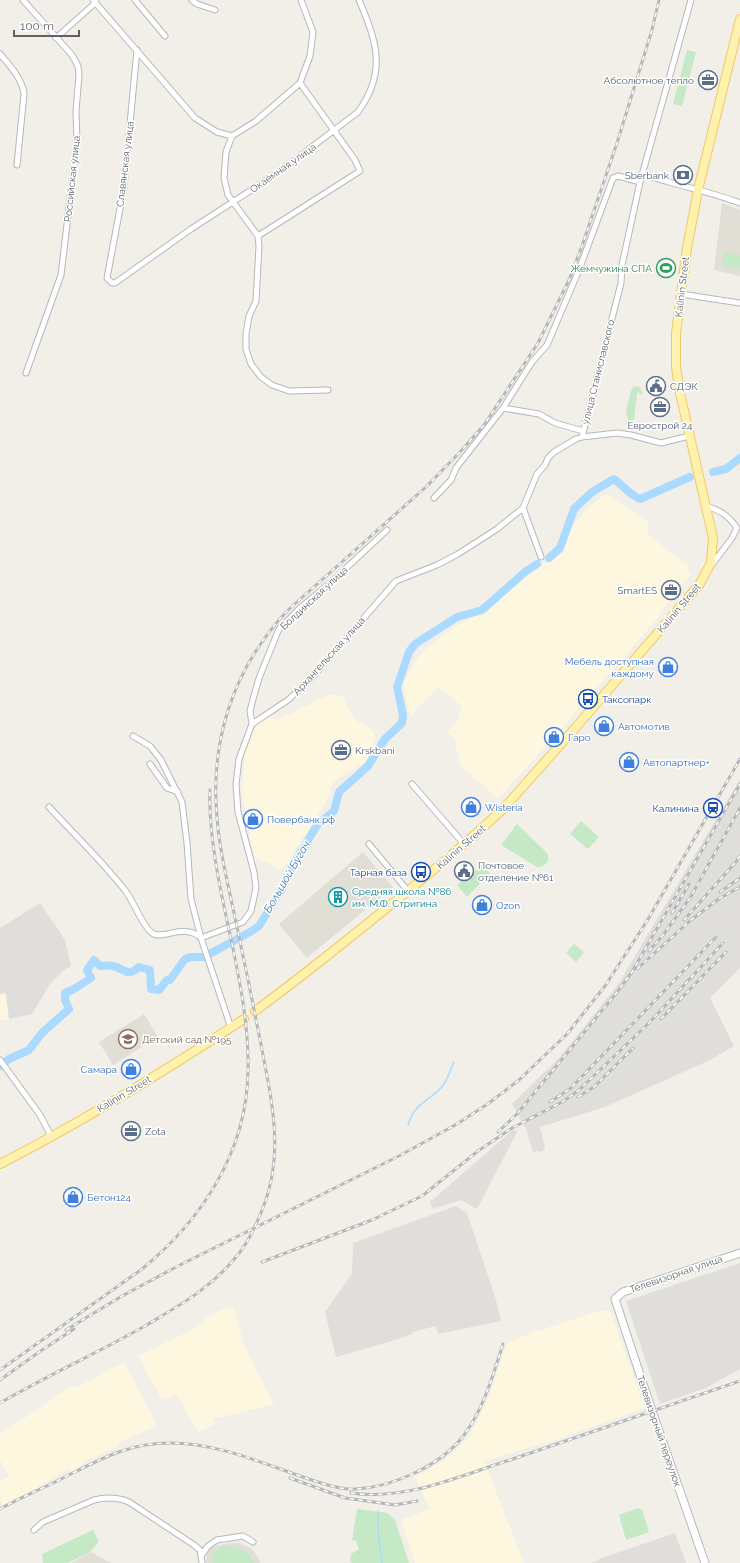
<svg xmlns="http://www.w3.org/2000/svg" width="740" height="1563" font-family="Raleway,sans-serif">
<rect width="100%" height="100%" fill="#f1efe8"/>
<path fill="#fef7e0" d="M606,494l43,28 -2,12 41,32 -1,3 5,4 -20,22 1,3 -12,13 -2,6 -103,118 -58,64 -37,-33 -5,-16 -1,-10 -8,-7 12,-15 3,-12 -24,-19 -28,29 -7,-33 15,-26 13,-13 30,-21 25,-11 41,-38 35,-21 13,-31 17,-18z
M328,695l14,1 13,24 15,7 6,10 -8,23 -30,18 -6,7 -7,19 -43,66 -28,-14 -10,-49 -2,-16 3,-40 3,-12 10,-15 12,-7 8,3z
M5,993l4,26 -9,1v-26z
M234,1307l9,35 11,24 20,38 -61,15 2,5 -17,8 -22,-39 -14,7 -24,-44 60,-29 8,-9 16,-8z
M602,1310l8,1 35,97 -90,32 -71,21 40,102h-109l-14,-43 29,-11 -15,-32 30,-17 23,-22 8,-13 14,-32 17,-50 24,-10z
M124,1362l33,63 -41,19 2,3 -29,12 -18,13 -2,-3 -39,23 -29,14 -1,-24 9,-6 -9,-16v-26l46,-30 7,-7 22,-12 3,2z"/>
<path fill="#e0deda" d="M740,779v189l-30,30 24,48 -26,15 -103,46 -65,20 5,20 -1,3 -4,2 -2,-1 -5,1 -7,-23 -14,-25 47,-46 60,-75z
M40,903l25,37 6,26 -7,4 -14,14 -18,30 -23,5 -3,-26 -6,1v-66z
M514,1129l3,3 -2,4 -38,73 -16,-9 -28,9 -3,-7z
M456,1206l11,7 29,87 5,21 -63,13 -2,-8 -24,6v2l-20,7 -56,16 -11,-45 27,-38 1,-31z
M740,1263v106l-34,19 -46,16 -34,-103z
M675,1533l11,30h-95l6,-2 2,-2z"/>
<path fill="#e1ded6" d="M722,203l18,7v66l-26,-6z
M363,852l30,35 -86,71 -28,-34z
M144,1014l14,23 -45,28 -14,-23z
M229,1543h10l8,3 6,4 8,13h-55l1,-12 3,-3z
M91,1552l20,11h-40z"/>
<path fill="#c5e8c5" d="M687,50l9,2 -14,54 -9,-2z
M724,252l16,3v14l-18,-4z
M634,386l6,1 2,7 -2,1 -1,-3 -2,1 -4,35 -3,-1 -4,-16 5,-20z
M581,821l18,16 -11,12 -18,-15z
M517,824l30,29c4,8 -2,14 -10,14l-36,-22z
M482,866l8,7 -23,24 -10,-12z
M574,944l10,8 -8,10 -10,-9z
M638,1508l4,2 7,22 -23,8 -7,-25z
M357,1509l31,4 7,7 14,43h-57l-2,-3 1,-6 8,-5 -3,-8 -4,-1z
M93,1530l6,12 -9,10 -22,11h-25l-1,-9z
M227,1546c15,1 20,4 28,17h-43c1,-11 3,-15 15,-17z"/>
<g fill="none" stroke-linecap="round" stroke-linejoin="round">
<path stroke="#aadaff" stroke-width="1.5" d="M408,1125c7,-22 18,-22 33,-37 6,-6 9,-18 13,-26
M378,1511v18l4,34"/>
<path stroke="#aadaff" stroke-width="8" d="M713,472l13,-3 14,-11
M549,558l11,-10 14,-39 18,-17 22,-13c7,5 19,18 26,20l50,-22
M0,1066l9,-7 20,-9 13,-17 27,-24 -4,-9v-7l9,-4 17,-11 -4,-8 7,-10 6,6c4,0 9,-1 13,0 13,3 13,12 26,1l11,3 1,19 8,1 8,-10h3l15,-21 5,-2h14l46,-25 9,-6 23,-37 8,-18 27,-46 17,-14 5,-19 29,-26 17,-27 17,-16 1,-8 -6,-28 12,-35 6,-8 42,-27 25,-7 43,-38 12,-8"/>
<g stroke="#b5b8bc" stroke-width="7">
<path id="street" d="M23,0l49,55 6,11 1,9 -3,36 1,29 -16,135 -35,98
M93,0l102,118 22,14 15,4
M135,0l30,36
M192,0l5,4 18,6
M56,38l37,-33 3,-5
M137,50l-13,137 -17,91 5,5h3l76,-54 88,-57 79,-60c29,-40 19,-70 1,-112
M0,54c10,12 22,24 24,40l-7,71
M232,136l-6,16 -2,26 4,17 30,41 1,10 -3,55 -7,15 -3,18v15l5,15 10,13 11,8 17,6 39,-1
M232,136l24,-15 44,-38 10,-27 3,-24 -12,-32
M642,174c9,2 18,6 27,8 24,7 48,12 71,21
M258,236l102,-65 -5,-11 -55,-77
M681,294l59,9
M503,408l36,6 16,9 28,8
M582,437l39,-154 1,-18 18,-83 51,-182
M434,498l17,-18 5,-12 47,-60 29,-46 15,-17 32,-75 34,-92 5,-2 22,6
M706,506c14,4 23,10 31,22l-5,10 -21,28
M541,557l-18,-49 14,-34 8,-9 3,-7 6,-6 22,-13 6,-2 35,-4 14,2 30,8 28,-7
M252,724l-2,-13 3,-12 6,-21 20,-49 20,-20 30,-25 58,-54
M133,736l17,10 11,14 21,42 5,41 4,56 10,39 30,90
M150,764l17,24 11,4
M412,784l52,60
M49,807c25,27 52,53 75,82 9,10 18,37 28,44 10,8 33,-11 49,5l42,-16 8,-11 5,-23 -2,-16 -16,-60 -2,-28 3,-25 13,-35 36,-24 21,-19 87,-100 41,-16 21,-11 39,-25 26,-21
M369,844l39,47
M0,1060l40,55 11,21
M34,1530l9,-8 51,-22c12,-3 23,-3 35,2l65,43 6,5 2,13
M201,1556l7,-10 9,-6 26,-4 10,6"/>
</g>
<g stroke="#b6babf" stroke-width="9">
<path id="secondary" d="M705,1563l-53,-152 -37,-112 8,-7 117,-39"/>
</g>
<g stroke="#f2c960" stroke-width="10">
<path id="primary" d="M255,1011c44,-32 86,-66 128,-100 41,-33 82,-66 121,-103l73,-82 122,-141 12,-22 2,-25 -33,-145 -4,-26v-34l11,-85 11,-58 42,-171
M0,1164c84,-43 165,-93 244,-145"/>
</g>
<use href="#street" stroke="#fff" stroke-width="5"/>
<use href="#secondary" stroke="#fff" stroke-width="7"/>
<use href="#primary" stroke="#fff2af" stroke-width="8"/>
<g stroke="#b6b7b8" stroke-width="3">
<path id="rail" d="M720,892l20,-14
M672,913l17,-29
M684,920l51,-57 5,-7
M649,951l14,-16 27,-37 50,-90
M637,969l54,-49 29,-22 20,-11
M661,1019l65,-67
M578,1097l16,-10 39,-39
M550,1102l21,-14 145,-151
M498,1132l19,-18 101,-123 14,-19 108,-188
M262,1262l110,-42 50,-24 56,-45 34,-23 50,-26 16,-11 71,-68 74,-80
M66,1330l56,-34 56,-30 221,-110 58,-32 32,-21 30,-23 48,-46 38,-48 42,-65 93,-162
M0,1370l142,-101c60,-49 105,-118 106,-198 1,-45 -8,-89 -17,-132 -10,-45 -23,-104 -21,-149
M0,1380l39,-28 35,-23
M0,1403c47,-27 97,-50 145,-77 35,-21 65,-37 91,-69 11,-13 18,-27 24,-42 24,-54 14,-104 3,-160 -9,-46 -18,-91 -28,-137 -6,-30 -14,-60 -17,-90 -10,-82 13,-157 69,-217l140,-125 33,-34 24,-27 54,-82 31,-63 13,-34 35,-103 35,-113 7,-30
M290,1478l55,20 50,7 22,-4
M351,1493c55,8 108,-17 159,-33 77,-26 153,-53 230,-79
M0,1509c21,-12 44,-21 65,-32 36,-18 63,-34 105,-34 52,0 100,24 148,39 12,4 26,8 38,7 37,-2 86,-24 108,-54 20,-27 29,-60 39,-91"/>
</g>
<use href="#rail" stroke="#fff" stroke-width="1.5" stroke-dasharray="4.5" stroke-linecap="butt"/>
</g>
<defs>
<g id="office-ring" transform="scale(1)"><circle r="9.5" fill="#fff" stroke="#5c6f8a" stroke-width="1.5"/><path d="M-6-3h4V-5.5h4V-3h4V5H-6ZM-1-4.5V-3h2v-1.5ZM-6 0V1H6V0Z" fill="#5c6f8a"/></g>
<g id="bank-ring" transform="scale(1)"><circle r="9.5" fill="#fff" stroke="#5c6f8a" stroke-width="1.5"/><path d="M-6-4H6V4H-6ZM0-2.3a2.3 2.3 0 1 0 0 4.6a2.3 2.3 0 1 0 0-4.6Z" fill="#5c6f8a"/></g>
<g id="stadium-ring" transform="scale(1)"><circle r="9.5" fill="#fff" stroke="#2e9e5b" stroke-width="1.5"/><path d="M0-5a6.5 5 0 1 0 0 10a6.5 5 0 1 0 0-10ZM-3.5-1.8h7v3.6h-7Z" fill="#2e9e5b"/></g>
<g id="civic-ring" transform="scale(1)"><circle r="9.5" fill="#fff" stroke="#5c6f8a" stroke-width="1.5"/><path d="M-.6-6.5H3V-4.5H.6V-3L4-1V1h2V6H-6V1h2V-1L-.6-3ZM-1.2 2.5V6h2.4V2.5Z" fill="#5c6f8a"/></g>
<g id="shop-ring" transform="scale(1)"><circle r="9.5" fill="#fff" stroke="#3f7fe0" stroke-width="1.5"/><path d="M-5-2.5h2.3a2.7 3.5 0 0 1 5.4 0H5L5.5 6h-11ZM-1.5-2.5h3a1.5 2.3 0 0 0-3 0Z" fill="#3f7fe0"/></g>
<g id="bus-ring" transform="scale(1)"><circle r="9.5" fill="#fff" stroke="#1a4fb4" stroke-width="1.5"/><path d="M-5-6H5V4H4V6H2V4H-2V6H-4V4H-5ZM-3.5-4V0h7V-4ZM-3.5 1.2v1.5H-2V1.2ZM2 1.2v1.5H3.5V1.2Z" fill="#1a4fb4"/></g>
<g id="station-ring" transform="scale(1)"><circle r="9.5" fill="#fff" stroke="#1a4fb4" stroke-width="1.5"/><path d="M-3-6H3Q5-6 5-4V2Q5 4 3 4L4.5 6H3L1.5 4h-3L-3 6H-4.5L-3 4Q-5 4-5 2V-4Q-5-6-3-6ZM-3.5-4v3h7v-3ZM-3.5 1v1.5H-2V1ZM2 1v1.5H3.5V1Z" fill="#1a4fb4"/></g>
<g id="building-ring" transform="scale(1)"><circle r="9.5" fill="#fff" stroke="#0f9aa8" stroke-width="1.5"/><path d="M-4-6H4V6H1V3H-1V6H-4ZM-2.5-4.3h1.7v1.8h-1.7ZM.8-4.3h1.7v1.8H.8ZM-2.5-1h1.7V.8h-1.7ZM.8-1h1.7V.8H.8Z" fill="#0f9aa8"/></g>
<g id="school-ring" transform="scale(1)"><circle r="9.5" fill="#fff" stroke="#8d6e63" stroke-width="1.5"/><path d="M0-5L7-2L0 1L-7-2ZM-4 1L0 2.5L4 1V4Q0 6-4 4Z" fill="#8d6e63"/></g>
</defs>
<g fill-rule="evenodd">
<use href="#office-ring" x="708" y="80"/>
<use href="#bank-ring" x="683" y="175"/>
<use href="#stadium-ring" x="666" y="268"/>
<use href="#civic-ring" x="656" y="386"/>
<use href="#office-ring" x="660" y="407"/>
<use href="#office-ring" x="671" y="590"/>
<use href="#shop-ring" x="668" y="667"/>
<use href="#bus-ring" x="588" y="699"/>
<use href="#shop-ring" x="604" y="726"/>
<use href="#shop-ring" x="554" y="737"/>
<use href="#office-ring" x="341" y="750"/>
<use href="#shop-ring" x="629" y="762"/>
<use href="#shop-ring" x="471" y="807"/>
<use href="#station-ring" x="713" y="808"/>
<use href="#shop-ring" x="253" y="819"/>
<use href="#civic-ring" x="464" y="871"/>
<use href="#bus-ring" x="421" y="872"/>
<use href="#building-ring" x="338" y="897"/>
<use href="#shop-ring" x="482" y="905"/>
<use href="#school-ring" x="128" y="1039"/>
<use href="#shop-ring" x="131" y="1069"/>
<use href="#office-ring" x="131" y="1131"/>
<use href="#shop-ring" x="73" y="1197"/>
</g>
<g text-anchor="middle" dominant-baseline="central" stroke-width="3" stroke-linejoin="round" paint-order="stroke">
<g font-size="10" fill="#4e5e75" stroke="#fff" text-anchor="start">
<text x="694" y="80" text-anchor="end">Абсолютное тепло</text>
<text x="669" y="175" text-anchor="end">Sberbank</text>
<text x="670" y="386">СДЭК</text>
<text x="660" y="425" text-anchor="middle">Еврострой 24</text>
<text x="657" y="590" text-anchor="end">SmartES</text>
<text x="355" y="750">Krskbani</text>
<text x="478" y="865">Почтовое<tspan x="478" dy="12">отделение №61</tspan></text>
<text x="145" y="1131">Zota</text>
</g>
<g font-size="10" fill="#5f6368" stroke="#fff">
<text transform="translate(125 164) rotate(-83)">Славянская улица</text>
<text transform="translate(283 168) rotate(-35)">Окаёмная улица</text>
<text transform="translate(72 179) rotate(-84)">Российская улица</text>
<text transform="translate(682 287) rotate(-83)">Kalinin Street</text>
<text transform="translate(598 372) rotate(-76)">улица Станиславского</text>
<text transform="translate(314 598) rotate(-43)">Болдинская улица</text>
<text transform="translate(679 608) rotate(-50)">Kalinin Street</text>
<text transform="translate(329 656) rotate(-48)">Архангельская улица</text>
<text transform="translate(461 847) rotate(-41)">Kalinin Street</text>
<text transform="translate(124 1094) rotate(-31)">Kalinin Street</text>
<text transform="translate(676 1274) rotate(-19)">Телевизорная улица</text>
<text transform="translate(659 1431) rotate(71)">Телевизорный переулок</text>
</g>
<g font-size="10" fill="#27864d" stroke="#fff" text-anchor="end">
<text x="652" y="268">Жемчужина СПА</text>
</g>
<g font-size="10" fill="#366cbe" stroke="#fff" text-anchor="start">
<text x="654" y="661" text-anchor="end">Мебель доступная<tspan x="654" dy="12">каждому</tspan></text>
<text x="618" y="726">Автомотив</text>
<text x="568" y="737">Гаро</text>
<text x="643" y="762">Автопартнер+</text>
<text x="485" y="807">Wisteria</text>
<text x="267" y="819">Повербанк.рф</text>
<text x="496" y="905">Ozon</text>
<text x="117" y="1069" text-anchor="end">Самара</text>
<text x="87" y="1197">Бетон124</text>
</g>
<g font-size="10" fill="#164399" stroke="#fff" text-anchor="end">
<text x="602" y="699" text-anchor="start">Таксопарк</text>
<text x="699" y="808">Калинина</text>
<text x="407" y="872">Тарная база</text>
</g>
<g font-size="10" fill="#0d838f" stroke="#fff" text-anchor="start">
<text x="352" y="891">Средняя школа №86<tspan x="352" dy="12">им. М.Ф. Стригина</tspan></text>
</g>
<g font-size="10" fill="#785e54" stroke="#fff" text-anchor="start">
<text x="142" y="1039">Детский сад №195</text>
</g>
<g font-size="11" font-style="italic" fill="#4174aa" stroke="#fff">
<text transform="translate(287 877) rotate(-60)">Большой Бугач</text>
</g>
</g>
<path d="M14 30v6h65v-6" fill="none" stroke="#5f6368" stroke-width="2"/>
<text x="20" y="30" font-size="12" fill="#5f6368" stroke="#ffffff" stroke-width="3" paint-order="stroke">100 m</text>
</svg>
